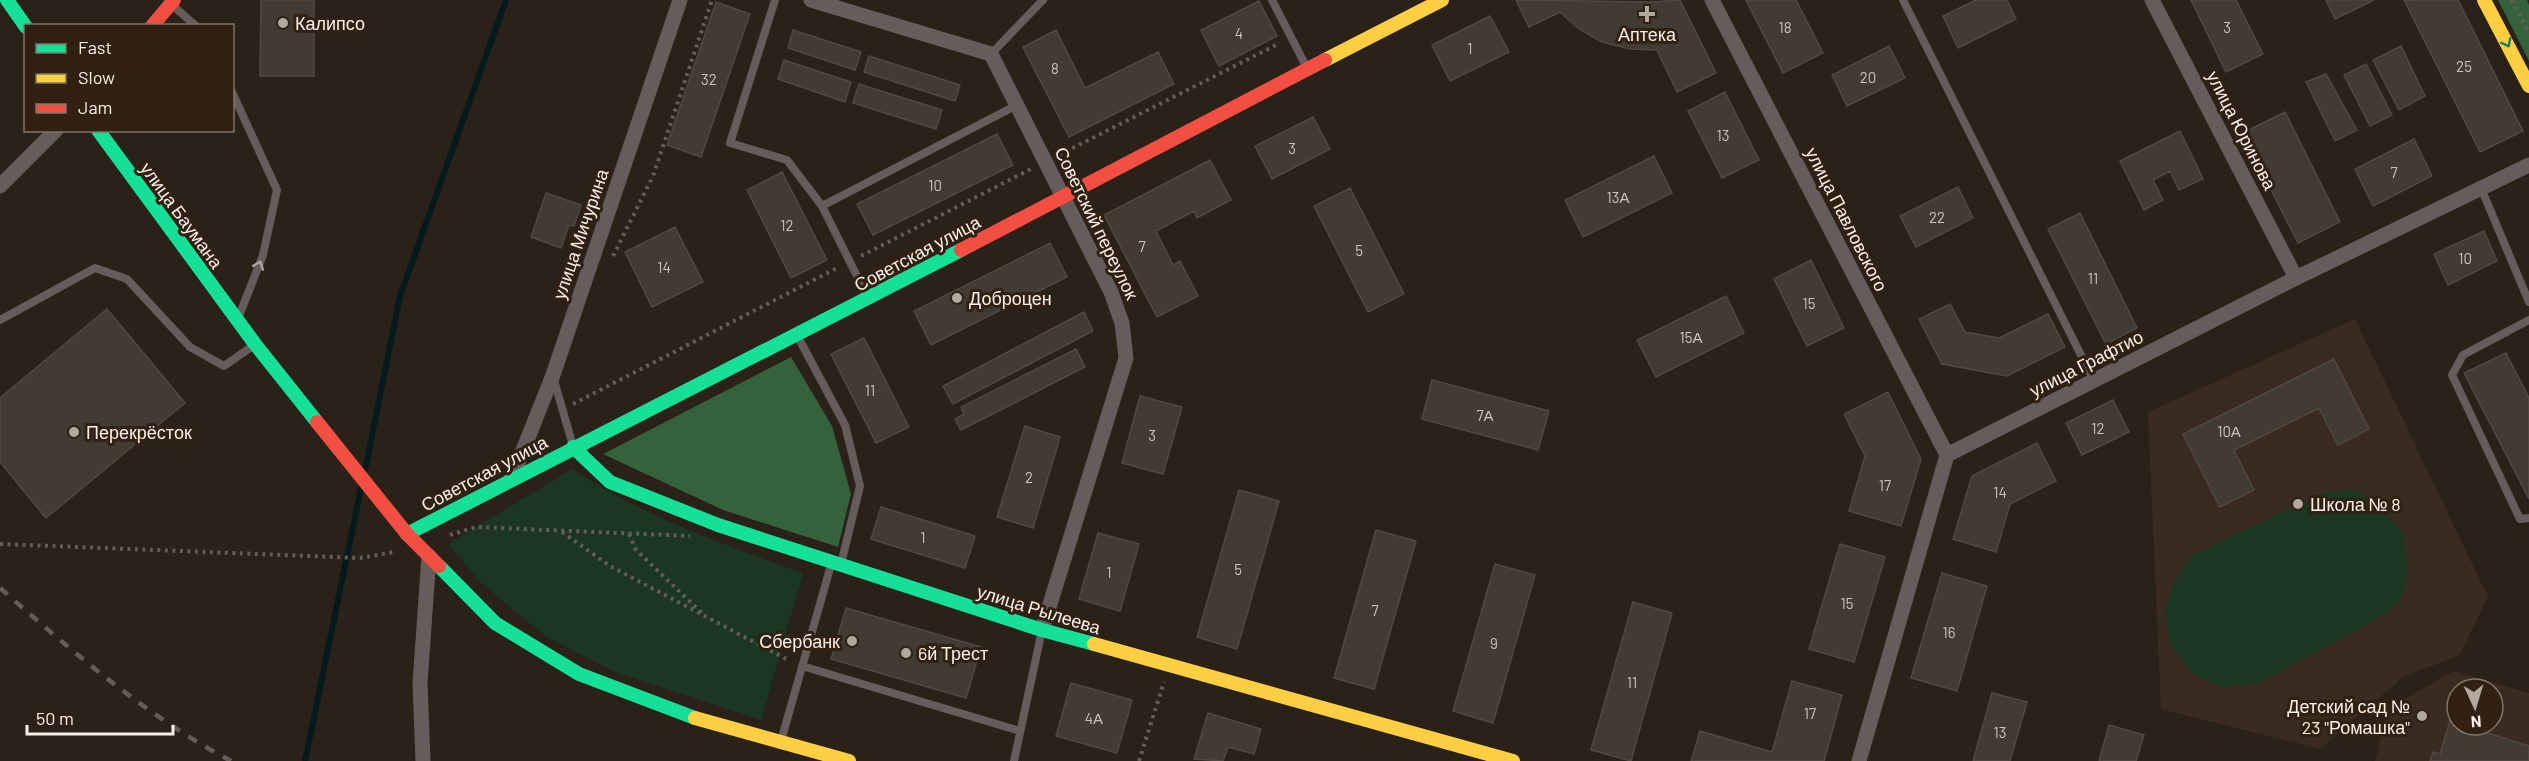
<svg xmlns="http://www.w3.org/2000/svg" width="2529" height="761" font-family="Barlow,sans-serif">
<rect width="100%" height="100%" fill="#2a2119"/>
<path fill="#3a2b21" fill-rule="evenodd" d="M2355,319l133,278 -28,58 -57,22 -83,72 -159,-40 -13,-297z
M2454,671l75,22v68h-154l14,-53zM2457,689h36v36h-36z"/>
<path fill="#1b3721" d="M572,469c72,48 151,75 231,104l-42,147 -144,-47 -72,-37 -66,-55 -31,-37z
M2357,490l24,18 21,24 6,39 -7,29 -17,15 -125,68 -36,5 -31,-15 -21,-27 -6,-33 9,-31 18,-27 135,-64z"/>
<path fill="#34623d" d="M2498,0h29l2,5v56z
M791,357l41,69 19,68 -13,53 -115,-37 -120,-56z"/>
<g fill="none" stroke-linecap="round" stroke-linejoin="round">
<path stroke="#041a1c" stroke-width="6" d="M365,470l35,-174 106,-296
M305,761l56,-273"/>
</g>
<path fill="#423b34" stroke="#504942" stroke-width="1.5" d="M261,0h53v76h-54z
M1516,0l136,2 28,-2 36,73 -39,19 -20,-42 -27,-1 -28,-7 -23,-13 -19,-17 -31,15z
M1746,0h50l27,53 -40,20z
M1976,0h31l9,19 -58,29 -15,-32z
M2191,0h45l27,54 -37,18z
M2326,0h48l-39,19z
M2404,0h54l65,131 -43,21z
M1259,1l18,35 -58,30 -18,-36z
M716,2l34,12 -49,143 -34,-12z
M1490,16l19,36 -59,29 -18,-36z
M793,30l68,22 -6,18 -67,-22z
M1056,30l29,58 73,-36 16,32 -105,53 -46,-90z
M1889,46l16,32 -58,28 -15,-31z
M2401,46l24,50 -26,14 -26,-50z
M869,56l91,29 -5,16 -91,-29z
M784,60l67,22 -6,20 -67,-23z
M2366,64l26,51 -22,11 -26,-51z
M2326,74l31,56 -22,11 -29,-59z
M859,84l83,26 -6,19 -83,-26z
M1725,92l34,68 -37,18 -34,-67z
M2285,112l55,110 -42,21 -56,-110z
M1313,117l17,32 -58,30 -17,-33z
M2180,131l23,48 -24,11 -9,-19 -17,9 10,20 -19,10 -24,-49z
M997,134l16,31 -140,70 -16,-31z
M2414,139l18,37 -59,30 -18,-37z
M1654,156l18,37 -89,44 -18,-37z
M1210,160l21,40 -34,18 -3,-7 -38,20 17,34 7,-4 18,35 -41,21 -53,-102z
M782,172l45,88 -36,18 -44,-88z
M1958,187l15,31 -57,29 -16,-31z
M1350,188l54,106 -36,18 -54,-106z
M546,193l35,12 -7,21 -5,-1 -8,23 -30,-11z
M2080,213l57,115 -31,16 -58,-115z
M675,227l28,55 -51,25 -27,-55z
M2484,231l13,30 -49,24 -14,-31z
M1050,243l17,34 -136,68 -17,-34z
M1811,260l33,68 -37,18 -33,-67z
M1726,296l18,37 -88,44 -19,-37z
M1950,304l15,28 34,6 49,-24 17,33 -58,29 -65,-12 -23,-45z
M107,309l78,94 -139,115 -46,-56v-64z
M1084,312l9,19 -140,73 -10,-18z
M864,338l45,89 -33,16 -45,-89z
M1076,349l9,18 -124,63 -6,-11 9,-5 -3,-7z
M2506,353l23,45v101l-65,-126z
M2334,359l35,70 -31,16 -19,-37 -85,42 20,40 -34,17 -37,-73z
M1432,380l117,31 -11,39 -116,-31z
M1888,392l33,67 -20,67 -52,-15 16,-55 -21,-42z
M1140,396l42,11 -19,67 -41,-11z
M2113,400l16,32 -47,23 -16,-32z
M1025,426l35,11 -27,91 -36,-11z
M2037,443l19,38 -46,23 -14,48 -43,-13 19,-63z
M1239,490l40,11 -42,148 -40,-12z
M881,507l94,29 -10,32 -94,-29z
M1376,530l40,11 -42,148 -40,-11z
M1098,533l41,11 -19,67 -41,-12z
M1840,544l45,13 -31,105 -45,-13z
M1495,564l40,11 -42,148 -40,-12z
M1942,573l45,13 -30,105 -46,-13z
M1633,602l39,11 -41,148 -40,-11z
M846,608l135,39 -15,51 -135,-39z
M1792,681l50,14 -18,66h-133l9,-30 72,21z
M1071,683l61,17 -15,53 -61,-17z
M1992,693l35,9 -17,59h-37z
M1208,713l53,16 -7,25 -26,-7 -5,14 -29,-2z
M2450,721l79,25v15h-99l3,-9 7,2z
M2109,725l35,10 -8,26h-37z"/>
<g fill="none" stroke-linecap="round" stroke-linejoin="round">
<path stroke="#665d5a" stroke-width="4" stroke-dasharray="3 4.5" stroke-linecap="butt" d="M2512,0l17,33
M1059,155l221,-112
M613,256l40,-80 59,-176
M861,256l170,-87
M573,404l266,-137
M562,532l48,34 180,95
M629,534l7,16 68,65
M450,535l26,-8 214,9
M0,544l360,14 34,-6
M1139,761l25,-79"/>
<path stroke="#665c5b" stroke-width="8" d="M775,0l-45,143 57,17 35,46
M1272,0l35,68
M1903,0l191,381
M172,5l24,21
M991,54l52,-54
M232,92l45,98 -14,65 -24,61
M2481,188l48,114
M868,298l-46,-92 195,-101
M0,320l95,-52 32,11 63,68 34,19 30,-21
M2529,320l-66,35 -11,20 68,144 9,-1
M798,337l47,88 15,61 -19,78
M554,380l19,66
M802,666l218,65
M781,741l50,-176
M1014,761l28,-131"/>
<path stroke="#665c5b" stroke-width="15" d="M811,0l180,54 120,238 11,31 4,35 -84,272
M1712,0l235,455
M2152,0l144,278
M0,186l56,-56
M512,478l41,-103 127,-375
M423,761l-3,-78 9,-127
M1859,761l88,-306 349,-177 233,-113"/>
<path stroke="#16e098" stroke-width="14" d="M7,0l19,27
M98,130l157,214 62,78
M573,447l37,35 108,43 324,105 52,14
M407,534l554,-284
M439,566l56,57 84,51 116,44"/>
<path stroke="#ffcf43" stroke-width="14" d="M2484,0l45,86
M1325,60l117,-60
M1094,644l419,117
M695,718l154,43"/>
<path stroke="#f24e42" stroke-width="14" d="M152,26l22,-26
M961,250l364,-190
M317,422l90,112 32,32"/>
<path stroke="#645c59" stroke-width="4.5" stroke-dasharray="10 10" stroke-linecap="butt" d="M0,588c72,63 146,128 231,173"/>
</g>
<defs><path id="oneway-chevron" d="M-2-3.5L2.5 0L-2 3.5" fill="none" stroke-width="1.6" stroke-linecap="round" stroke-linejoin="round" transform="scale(1.5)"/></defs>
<use stroke="#238056" href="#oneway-chevron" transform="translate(2507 43) rotate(63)"/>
<use stroke="#b0a6a1" href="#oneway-chevron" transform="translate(259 265) rotate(-69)"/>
<g fill="#b1a89f" stroke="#302113" stroke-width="2">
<path d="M1644 5h6v6h6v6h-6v6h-6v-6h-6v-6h6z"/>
<circle cx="283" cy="23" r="6"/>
<circle cx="957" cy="298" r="6"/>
<circle cx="74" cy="432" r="6"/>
<circle cx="2298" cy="504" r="6"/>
<circle cx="852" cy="641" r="6"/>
<circle cx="906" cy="653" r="6"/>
<circle cx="2422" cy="716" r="6"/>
</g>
<g text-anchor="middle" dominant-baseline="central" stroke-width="6" stroke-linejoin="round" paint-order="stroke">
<g font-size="15" fill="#ccc3ba">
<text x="1785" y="27">18</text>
<text x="2227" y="27">3</text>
<text x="1239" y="33">4</text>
<text x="1470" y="48">1</text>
<text x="2464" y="66">25</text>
<text x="1055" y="68">8</text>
<text x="1868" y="77">20</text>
<text x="709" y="79">32</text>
<text x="1723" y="135">13</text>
<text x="1292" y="148">3</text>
<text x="2394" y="172">7</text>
<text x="935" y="185">10</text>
<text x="1618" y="197">13А</text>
<text x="1937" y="217">22</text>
<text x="787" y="225">12</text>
<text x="1142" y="246">7</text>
<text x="1359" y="250">5</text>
<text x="2465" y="258">10</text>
<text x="664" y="267">14</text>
<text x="2093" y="278">11</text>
<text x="1809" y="303">15</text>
<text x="1691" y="337">15А</text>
<text x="870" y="390">11</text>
<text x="1485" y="415">7А</text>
<text x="2098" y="428">12</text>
<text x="2229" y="431">10А</text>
<text x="1152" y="435">3</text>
<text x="1029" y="477">2</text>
<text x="1885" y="485">17</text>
<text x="2000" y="492">14</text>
<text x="923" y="537">1</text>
<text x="1238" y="569">5</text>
<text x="1109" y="572">1</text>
<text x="1847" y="603">15</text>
<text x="1375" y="610">7</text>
<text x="1949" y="632">16</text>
<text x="1494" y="643">9</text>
<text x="1632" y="682">11</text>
<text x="1810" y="713">17</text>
<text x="1094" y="718">4А</text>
<text x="2000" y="732">13</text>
</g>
<g font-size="18" fill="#faf0e7" stroke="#302113" text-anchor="start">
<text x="295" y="23">Калипсо</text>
<text x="1647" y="34" text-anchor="middle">Аптека</text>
<text x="969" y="298">Доброцен</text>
<text x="86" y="432">Перекрёсток</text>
<text x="2310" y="504">Школа № 8</text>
<text x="840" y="641" text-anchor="end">Сбербанк</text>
<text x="918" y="653">6й Трест</text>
<text x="2410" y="706" text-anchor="end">Детский сад №<tspan x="2410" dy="21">23 "Ромашка"</tspan></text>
</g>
<g font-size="18" fill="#faf0e7" stroke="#302113">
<text transform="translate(2242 130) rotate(63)">улица Юринова</text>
<text transform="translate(182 215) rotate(54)">улица Баумана</text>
<text transform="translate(1847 219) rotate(63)">улица Павловского</text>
<text transform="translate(1097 223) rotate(64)">Советский переулок</text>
<text transform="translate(580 234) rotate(-71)">улица Мичурина</text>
<text transform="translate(917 253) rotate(-28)">Советская улица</text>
<text transform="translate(2086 363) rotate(-27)">улица Графтио</text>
<text transform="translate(484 473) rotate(-28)">Советская улица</text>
<text transform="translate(1039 609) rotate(17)">улица Рылеева</text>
</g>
</g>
<rect x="24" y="24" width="210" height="108" fill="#302113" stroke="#817468" stroke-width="1.5"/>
<rect x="36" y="44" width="30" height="9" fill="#16e098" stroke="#817468" stroke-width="1.5"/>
<text x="78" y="54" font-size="18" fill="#faf0e7">Fast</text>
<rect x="36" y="74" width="30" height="9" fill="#ffcf43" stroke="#817468" stroke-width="1.5"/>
<text x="78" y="84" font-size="18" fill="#faf0e7">Slow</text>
<rect x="36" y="104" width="30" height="9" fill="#f24e42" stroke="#817468" stroke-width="1.5"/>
<text x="78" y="114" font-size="18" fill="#faf0e7">Jam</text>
<g transform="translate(2475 707) rotate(176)"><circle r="28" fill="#302113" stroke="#817468" stroke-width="1.5"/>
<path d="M0-4.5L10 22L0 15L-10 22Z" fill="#b1a89f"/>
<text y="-9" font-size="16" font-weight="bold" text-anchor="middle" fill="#faf0e7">N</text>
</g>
<path d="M27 725v9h146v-9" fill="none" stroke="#faf0e7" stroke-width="3"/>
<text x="36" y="725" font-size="18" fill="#faf0e7" stroke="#302113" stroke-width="4.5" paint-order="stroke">50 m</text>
</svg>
